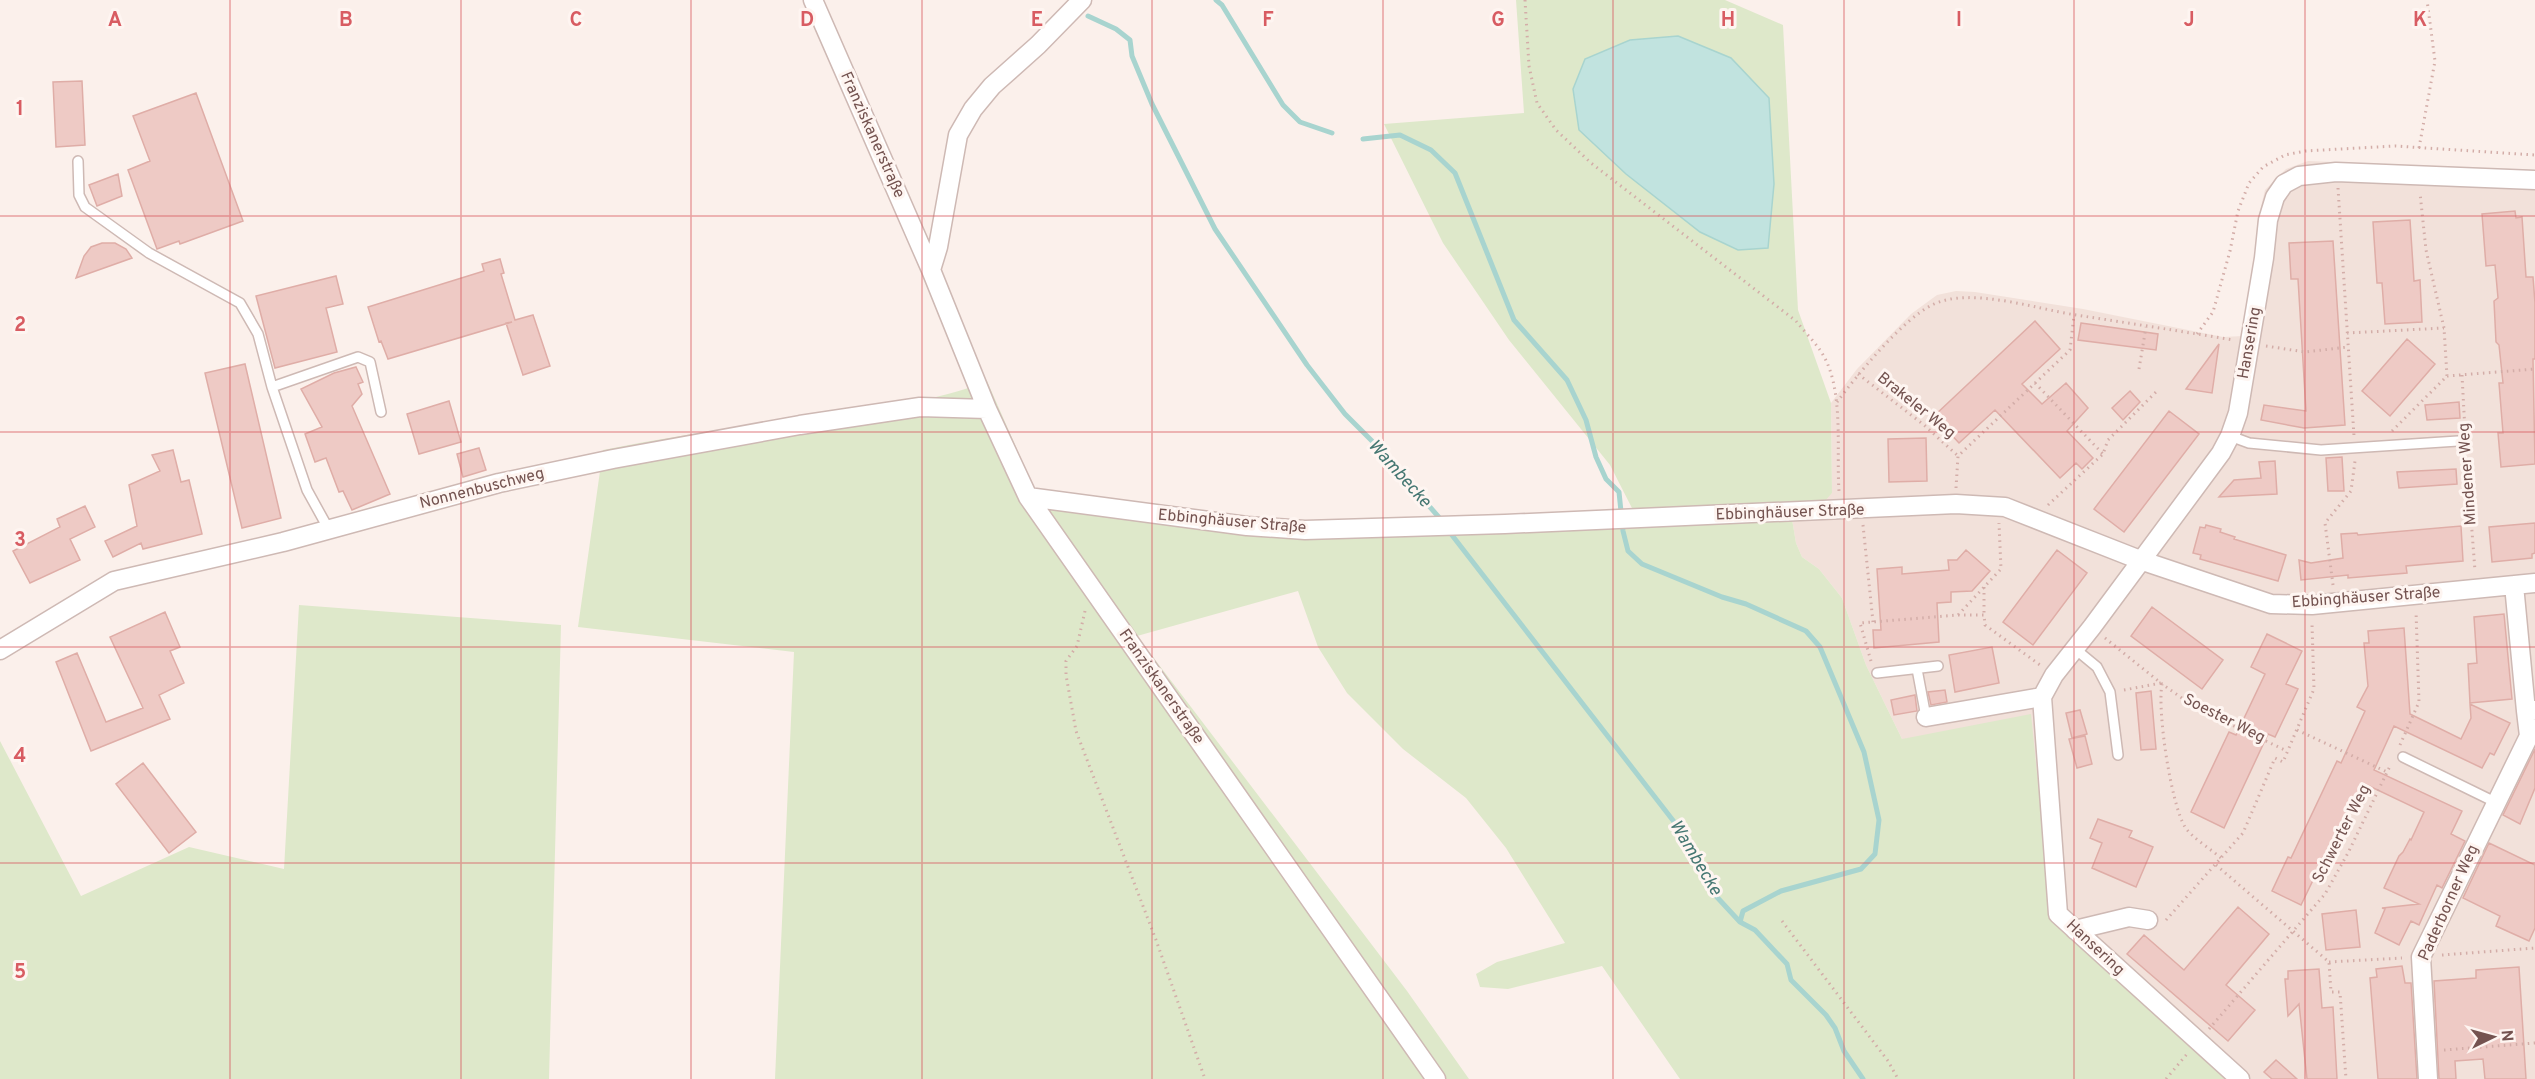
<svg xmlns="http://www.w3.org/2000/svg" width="2535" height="1079" font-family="Overpass,sans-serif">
<rect width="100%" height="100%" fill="#fbf0eb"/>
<path fill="#f2e1da" d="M2308,161l227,9v909h-308l-175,-157 -8,-55 -142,-128 -36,-74 -24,-67 -23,-29 -17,-12 -6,-14 -6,-36 42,-14 -1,-90 26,-34 54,-55 26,-19 19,-4 19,1 108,17 140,28 20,-1 13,-78 1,-35 8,-33 21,-21z"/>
<path fill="#dee8ca" d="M1516,0h209l58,25 15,285 33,93 1,90 -8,9 -34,5 6,36 6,14 17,12 23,29 24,67 36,74 129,-25 21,208 175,157h-547l-78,-113 -94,23 -28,-2 -4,-13 21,-12 68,-19 -59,-95 -40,-50 -63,-49 -56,-56 -29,-46 -20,-56 -161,45 270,355 62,88h-694l19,-427 -216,-25 25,-177c74,-15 148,-25 222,-36 55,-7 111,-12 162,-33l48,109 247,34 352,-12 -24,-47 -101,-125 -66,-97 -59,-119 140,-11z
M299,605l262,20 -12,454h-549v-338l81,155 108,-49 95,22z"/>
<path fill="#c1e3df" stroke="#a8d4cf" stroke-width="1.5" d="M1678,36l53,22 38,40 5,86 -6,64 -30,2 -38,-18 -74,-58 -47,-44 -6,-41 12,-30 45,-19z"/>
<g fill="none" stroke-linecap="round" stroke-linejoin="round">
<path stroke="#a8d4cf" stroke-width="5" d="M1216,0l6,5 61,100 17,17 32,11
M1088,16l28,13 14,11 2,16 20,48 63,125 92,136 38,49 31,31 67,77
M1363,139l37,-4 31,15 24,23 59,147 53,60 19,40 10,37 10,22 13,13 4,39 5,20 14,13 80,33 24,7 60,27 14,16 44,105 15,68 -4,34 -14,15 -80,22 -38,20 -3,11
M1448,530l227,293 40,72 25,27 15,8 32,34 4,16 35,35 9,13 9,23 19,28"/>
</g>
<path fill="#eecac5" stroke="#dfada7" stroke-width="1.5" d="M82,81l3,64 -29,2 -3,-65z
M196,93l47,128 -63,23 -1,-3 -22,8 -29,-79 22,-9 -17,-45z
M118,174l4,22 -25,10 -8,-21z
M2515,211l1,7 6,-1 4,60h7l2,26v56h-2l2,105 -34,3 -3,-34h5l-4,-50h4l-4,-38 -3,-3 -2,-41 4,-3 -3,-33 -9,1 -4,-52z
M2410,220l4,61 6,-1 2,42 -37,2 -3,-41h-5l-4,-61z
M2333,241l12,184 -41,3 -43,-8 3,-15 42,6 -8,-132h-7l-2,-36z
M102,243h13l11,6 6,9 -56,20 8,-22 7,-9z
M500,259l4,14 -3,1 14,46 18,-5 17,51 -27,9 -17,-52 6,-1 -124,37 -7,-18 -2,1 -11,-35 116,-36 -2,-7z
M336,276l7,28 -17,4 11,44 -62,16 -19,-72z
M2035,321l25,28 -38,35 20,20 24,-21 22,25 -21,23 26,27 -11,11 -6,-6 -16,15 -65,-68 -36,33 -25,-27z
M2081,323l77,11 -2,16 -78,-10z
M2407,339l28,25 -45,52 -28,-25z
M2219,344l-7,49 -26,-4z
M245,364l36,154 -39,10 -37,-155z
M356,367l7,15 -5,2 4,10 -10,12 38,88 -38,16 -9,-19 -4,1 -13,-34 -11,4 -10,-28 17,-7 -21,-38 33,-16z
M2130,391l10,11 -17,18 -11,-12z
M449,401l12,41 -42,12 -12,-40z
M2459,402l1,16 -33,2 -2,-15z
M2169,411l30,23 -75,98 -30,-23z
M1926,438l1,43 -38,1 -1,-43z
M479,448l7,22 -23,7 -6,-23z
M173,450l8,32 8,-2 13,54 -59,15 -2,-6 -28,14 -8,-16 32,-15 -8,-41 31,-14 -8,-16z
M2342,457l2,34h-16l-2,-33z
M2275,461l2,33 -58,3 15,-17 27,-2 -2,-16z
M2456,469l1,15 -58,4 -2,-16z
M85,506l10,21 -25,12 10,21 -50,23 -17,-32 47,-24 -3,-8z
M2535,523v30l-3,1v4l-40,4 -3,-35z
M2206,525l15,4 -1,3 15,5 -1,2 52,16 -8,26 -78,-22 1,-4 -8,-2 7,-26 5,1z
M2461,526l2,35 -57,5 1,7 -59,5v-3l-47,5 -2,-20 12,3 32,-5 -2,-24 16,-1 1,2z
M1966,550l24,21 -18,20 -21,1v10l-14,1 2,39 -65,6 -1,-18h8l-4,-61 25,-2v7l47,-4 -1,-10h9z
M2057,550l30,23 -54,72 -30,-23z
M2152,607l71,53 -21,29 -71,-53z
M165,612l15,35 -10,4 14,32 -25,12 11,24 -79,32 -35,-89 21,-9 29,69 37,-14 -33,-71z
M2504,614l8,85 -42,4 -2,-39 9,-1 -3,-46z
M2404,628l6,86 51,25 10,-21 -1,-14 40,19 -16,32 -4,-2 -8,15 -88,-42 -20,44 88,41 -11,23 14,7 -23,47 -5,-3 -18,40 -8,-4 -12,24 -24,-12 10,-24 -3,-1 37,-4 -35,-16 15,-32 4,-4 7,-13 1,1 13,-28 -61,-29 -44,92 -1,-5 -17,35 -29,-14 16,-34 3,1 46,-97 4,2 24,-52 -8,-4 11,-21 -4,-43h5l-1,-12z
M2267,634l35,17 -16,33 12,5 -23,48 -7,-3 -44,94 -33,-16 38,-80 7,3 29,-61 -14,-7z
M1992,647l7,36 -44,9 -6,-37z
M1945,690l2,12 -16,3 -3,-13z
M2151,691l5,58 -15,1 -5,-57z
M1915,695l2,16 -23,4 -3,-15z
M2080,710l7,24 -15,4 -6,-25z
M2085,736l7,28 -15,4 -8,-29z
M2535,749v39l-15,36 -17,-9z
M143,763l53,69 -27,21 -53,-69z
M2098,819l34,12 -3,6 24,10 -17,40 -44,-19 10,-25 -12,-5z
M2489,843l46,22v63l-6,13 -33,-15 4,-10 -37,-18z
M2238,907l31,27 -43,51 29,25 -27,31 -101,-87 17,-19 40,35z
M2356,910l4,37 -34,3 -4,-36z
M2402,966l3,17h6l6,96h-39l-8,-101 7,-1 -1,-8z
M2519,967l7,112h-41l-2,-20 -28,2 1,18h-17l-5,-98 42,-3v-8z
M2319,969l3,39 11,-1 4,72h-30l-8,-75 -11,12 -3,-37h3v-8z
M2276,1060l21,19h-25l-8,-7z"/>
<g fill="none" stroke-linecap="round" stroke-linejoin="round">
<g stroke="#ceb9b4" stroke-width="12">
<path id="service" d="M78,161l1,34 6,12 64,46 91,50 18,31 14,53 35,103 21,38
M272,387l86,-30 12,5 11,50
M2230,436l19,7 72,7 137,-9
M2074,648l23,19 13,25 8,63
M1917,669l9,48
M1877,673l61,-7
M2403,757l92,45"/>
</g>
<g stroke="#ceb9b4" stroke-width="21">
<path id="minor" d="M813,0l118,270 56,139 41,88 408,582
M931,270l7,-23 20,-112 15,-26 19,-23 46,-41 44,-45
M1028,497l219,29 58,4 200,-6 451,-20 49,3 135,53 131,44 41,1 223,-22
M2514,585l12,126 9,-1
M0,650l114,-69 169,-39 216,-59 114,-24 187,-34 120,-18 67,2
M1926,717l116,-20
M2075,930l54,-13 19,3
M2240,1079l-182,-165 -16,-217 12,-22 38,-48 129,-174 9,-17 8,-23 26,-155 4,-38 7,-23 9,-13 15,-8 37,-4 199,8
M2428,1079l-7,-122 108,-221 -3,-25"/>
</g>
<path stroke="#d3ada8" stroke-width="3" stroke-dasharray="1.5 4.5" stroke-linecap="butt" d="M1525,0l4,66 8,37 19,27 35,33 205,158c7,9 17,19 24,29 25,36 16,98 19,141
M2419,148l16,-87 -8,-61
M2338,188l16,248
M2347,333l97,-5
M2197,334l16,-22 17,-61 8,-40 11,-28 14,-16 22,-12 20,-4 90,-5 140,9
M2266,346l39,6 43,-5
M2139,369l7,-42
M1858,374l66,51 34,31
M2462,375l3,56
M2447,376l88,-7
M2035,383l68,71
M1837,402c21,-28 65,-82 95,-97 37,-19 104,4 144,10 52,8 104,16 157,25
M2392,431l55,-55 -3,-48 -18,-78 -6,-57
M2466,452l9,119
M1956,488l2,-32 112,-106 4,-35
M2048,505l55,-51 5,-14 51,-51
M1863,525l10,97
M2333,585l-8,-62 26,-32 4,-30
M1984,587v28
M1085,611l-8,35 -11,15v14l10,56 80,209 49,139
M1958,615h26l1,10 55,40
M2105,638l57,46 34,24 91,43
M1871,661l-11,-38 98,-8 43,-46 -2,-46
M2162,684c-5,27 9,120 23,143 6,10 27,23 36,31
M2124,690l37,-7
M2297,730l90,42
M2400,745l19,-43 -3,-91
M2216,865l113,97 2,30h9l6,87
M2166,920l77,-87 32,-75 8,4 31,-73 -2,-65
M1782,921l106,140 10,18
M2442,955l93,-7
M2329,962l73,-4
M2209,1029l116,-135 23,-41 43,-89
M2444,1050l91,-7
M2166,1079l21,-25"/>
<use href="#service" stroke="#fff" stroke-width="9"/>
<use href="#minor" stroke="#fff" stroke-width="18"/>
</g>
<path fill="none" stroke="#d85c62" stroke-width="1.5" stroke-opacity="0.55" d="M230,0v1079M461,0v1079M691,0v1079M922,0v1079M1152,0v1079M1383,0v1079M1613,0v1079M1844,0v1079M2074,0v1079M2305,0v1079M0,216h2535M0,432h2535M0,647h2535M0,863h2535"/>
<g text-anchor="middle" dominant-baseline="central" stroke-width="6" stroke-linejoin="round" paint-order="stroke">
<g font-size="16" fill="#745350" stroke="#fef5f1">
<text transform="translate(872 135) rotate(66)">Franziskanerstraße</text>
<text transform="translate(2250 343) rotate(-80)">Hansering</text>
<text transform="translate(1916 406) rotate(39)">Brakeler Weg</text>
<text transform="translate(2468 474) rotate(-94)">Mindener Weg</text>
<text transform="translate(482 489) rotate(-14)">Nonnenbuschweg</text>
<text transform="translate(1790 513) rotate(-2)">Ebbinghäuser Straße</text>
<text transform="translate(1232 522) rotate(5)">Ebbinghäuser Straße</text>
<text transform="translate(2366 598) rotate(-4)">Ebbinghäuser Straße</text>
<text transform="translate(1161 687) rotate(55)">Franziskanerstraße</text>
<text transform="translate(2224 719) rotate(27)">Soester Weg</text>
<text transform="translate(2342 834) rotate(-63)">Schwerter Weg</text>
<text transform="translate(2449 903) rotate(-66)">Paderborner Weg</text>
<text transform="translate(2095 948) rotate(43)">Hansering</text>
</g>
<g font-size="18" font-style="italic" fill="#457772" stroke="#fef5f1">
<text transform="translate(1399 474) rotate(48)">Wambecke</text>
<text transform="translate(1695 858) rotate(59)">Wambecke</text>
</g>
</g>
<g font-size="20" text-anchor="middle" font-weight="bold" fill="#d85c62" stroke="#fef5f1" stroke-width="6" stroke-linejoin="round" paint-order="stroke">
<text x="115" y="26">A</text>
<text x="346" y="26">B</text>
<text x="576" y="26">C</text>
<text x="807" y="26">D</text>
<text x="1037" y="26">E</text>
<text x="1268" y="26">F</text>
<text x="1498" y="26">G</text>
<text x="1728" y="26">H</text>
<text x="1959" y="26">I</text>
<text x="2189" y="26">J</text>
<text x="2420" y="26">K</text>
<text x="20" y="115">1</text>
<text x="20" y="331">2</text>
<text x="20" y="546">3</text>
<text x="20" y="762">4</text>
<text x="20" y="978">5</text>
</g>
<g transform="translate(2493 1037) rotate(85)" stroke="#fef5f1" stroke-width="4.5" paint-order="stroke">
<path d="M0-4.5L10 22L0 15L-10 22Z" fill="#745350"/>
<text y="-9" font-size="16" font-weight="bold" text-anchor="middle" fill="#745350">N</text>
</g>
</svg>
